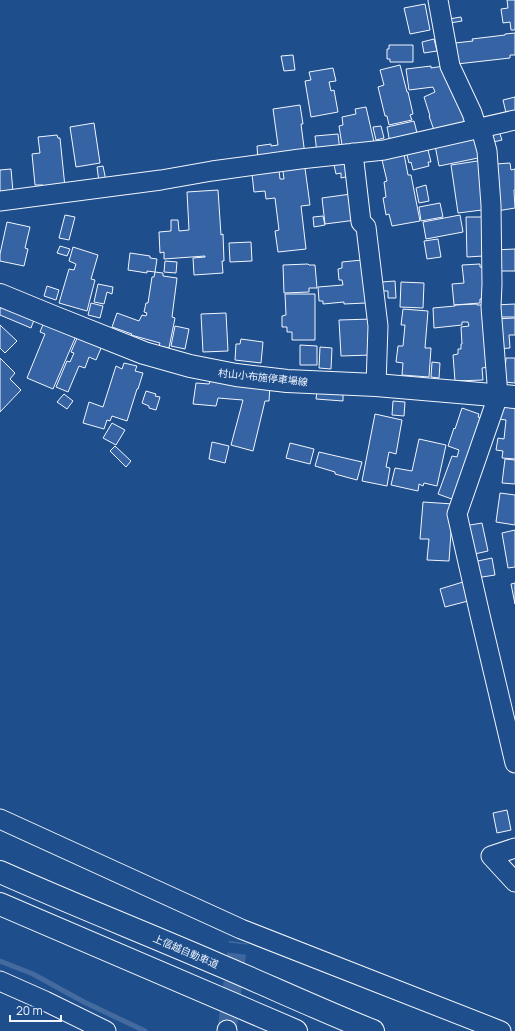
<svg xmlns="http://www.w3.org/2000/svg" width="515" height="1031" font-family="Manrope,'Noto Sans JP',sans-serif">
<rect width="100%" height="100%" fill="#1f4e8c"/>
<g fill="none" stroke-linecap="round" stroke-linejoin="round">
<path stroke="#446ba0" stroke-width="5" d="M0,961l33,13 51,28 61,29"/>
</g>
<path fill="#3563a3" stroke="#f2f6ff" d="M507,0h8v30h-4l-1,-8 -7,1 -2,-14 7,-1z
M425,4l5,26 -20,4 -6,-26z
M461,17l1,4 -12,2 -1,-4z
M515,33v22h-5v3l-53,6 -2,-21 18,-2 -1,-2 33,-4v-1z
M434,39l3,12 -13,2 -2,-11z
M389,45h24v17h-23v-3h-3v-10h2z
M293,55l2,15 -11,1 -3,-15z
M400,65l7,27h1l5,22 -3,1 2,5 -23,5 -2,-9h-2l-7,-29 6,-2 -4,-15z
M431,66v2l13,-2 23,55 -32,12 -6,-17h1l-6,-19 11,-5 -2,-5 -24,3 -3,-21z
M333,68l3,13 -7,1 2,9 3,-1 4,22 -27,5 -6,-36 6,-1 -2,-8z
M515,97v17l-8,3 -4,-17z
M300,105l3,19h-2l4,31 -47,6 -1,-15 14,-2v2l7,-1 -5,-36z
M366,107l8,35 -26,5 -1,-3 -5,1 -3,-19 4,-1 -1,-8 14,-3 -1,-5z
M414,121l4,16 -28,6 -3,-16z
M94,123l6,40 -24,4 -6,-40z
M381,126l3,12 -8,2 -3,-13z
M499,131l3,9 -13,3 -2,-9z
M338,134l2,17 -23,2 -2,-17z
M57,135l1,3h2l5,49 -22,2v-4h-8l-3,-31 8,-1 -2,-16z
M478,136l5,21 -44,9 -4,-21z
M427,146l4,16h-3l1,4 -16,4 -2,-8 -2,1 -3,-12z
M404,154l4,21h3l9,46 -28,5 -3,-12 -3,1 -3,-17 3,-1 -2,-15 3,-1 -5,-21z
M484,160l6,49 -32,4 -7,-48z
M304,161l6,44 -9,1 5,43 -28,3 -3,-21 4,-1 -4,-32 -9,1 -1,-8 -11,1 -2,-18 27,-4 1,9h4l-2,-15z
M347,161l3,15 -9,2v-5l-5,1 -2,-9z
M510,163l1,7 4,-1v21h-1l1,18 -18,3 -1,-47z
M103,166l3,15 -7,1 -2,-15z
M11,169l2,23 -13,1v-23z
M426,185l3,16 -10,2 -3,-15z
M218,190l3,45 2,-1 1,27h-2l1,12 -29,2 -1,-17 12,-1v-1l-41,3v-7l-4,1 -1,-21 12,-1v-11h7l1,11 10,-1 -2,-38z
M351,194l5,26 -31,4 -3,-26z
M440,203l3,14 -22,4 -2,-14z
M65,215l10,2 -6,23 -10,-2z
M460,215l3,17 -37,7 -3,-17z
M323,216l2,9 -11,2 -1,-10z
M466,217h17v39l-16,1z
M7,222l23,5 -5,21 3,1 -4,17 -24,-5v-7z
M438,239l3,18 -14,2 -3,-18z
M251,242l1,19 -22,1 -1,-19z
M60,246l10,3 -3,7 -10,-3z
M73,247l25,8 -7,24 4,1 -8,31 -28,-8 10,-34 5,1 2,-6 -7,-3z
M515,249v22h-19l-2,-21z
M130,253l20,3v2l7,1 -2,13 -8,-1v2l-19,-3z
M362,260l4,43 -22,1v-2l-21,2v-3h-4l-1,-14 25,-2 -1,-5h-3l-1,-11 4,-1v-6z
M165,261l12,1 -1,11 -12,-1z
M308,264l1,1h6l2,23h-8v4l-25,1 -1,-28z
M480,264v3h3l4,31 -7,1v4l-26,2 -2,-21 12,-1 -2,-18z
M155,272l8,1v3l14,2 -5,39 3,1 -6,30 -10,-2 1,-3 -29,-8 1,-1 -20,-7 5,-14 22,8 3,-6 4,1 1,-3 -3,-1 2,-9h2l4,-26h2z
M395,281l1,17h-8v-7h-6l-1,-9z
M401,282l23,1 -1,25 -23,-1z
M98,284l15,3 -1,7 -5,-2 -3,12 -10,-2z
M47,286l12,4 -3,10 -12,-4z
M285,294h30v46h-23v-8h-5v-5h-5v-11l4,-1z
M91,303l12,3 -3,12 -12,-3z
M2,304l33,13 -4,11 -31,-13v-6z
M477,304v1h9l3,62 -7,1 1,12 -28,1 -2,-26 5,-1v-5h3v-5h1l-1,-17 8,-1 -1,-4h-6v3l-28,3 -1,-20 22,-2v-1z
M515,304v13h-20v-12z
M403,309l25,2 -3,37h6l-2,29 -27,-2 1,-12 -7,-1 2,-16h5l2,-21h-4z
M226,313l2,38 -25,1 -2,-38z
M515,318v17h-6l1,13 -13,1 -3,-30z
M372,319l-1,36 -30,1 -2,-36z
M44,322l32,14 -23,53 -26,-11 18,-44 -5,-2z
M0,325l17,16 -12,12 -5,-5z
M175,326l14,3 -4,20 -14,-3z
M78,336l24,10 -6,14 -7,-3 -4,11 -6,-2 -11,26 -12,-5 11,-26 3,1 4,-9 -3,-1z
M241,339l22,3 -2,21 -26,-3 1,-16h4z
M300,345l17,1v19h-17z
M320,347l12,1 -1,21 -12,-1z
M0,358l15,15 -5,6 11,11 -21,22z
M506,358h9v25l-11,-1z
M432,362l8,1 -1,15 -8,-1z
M124,363l13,3 -2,5 8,2 -5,16h-1l-10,32 -15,-5 -2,5 -3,-1 -3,9 -21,-6 6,-21 14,5 13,-41 6,3z
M210,381l60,5 -1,15h-4l-12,50 -22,-6 12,-45 -25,-2 -2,8 -23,-2 3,-21 13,1z
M146,391l10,3 -1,2 5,1 -4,13 -7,-2v-2l-7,-3z
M317,391l26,2v8l-27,-2z
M64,394l9,7 -6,8 -10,-7z
M393,401l12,1 -1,14 -12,-1z
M504,406l11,1v52l-13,-1 1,-7 -7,-1 2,-12 6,1 2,-19 -8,-1z
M462,408l17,6 -1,3 6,2 -24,83 -22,-8 14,-38 5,1 2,-7 -11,-4 6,-18 1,1z
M375,414l27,6 -6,34 -7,-2 -3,15 4,1 -3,18 -25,-5z
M112,423l13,7 -9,15 -13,-7z
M419,439l27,6 -9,41 -13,-3 -1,3 -4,-2 -1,7 -27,-6 4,-17 17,3z
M212,442l17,4 -4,17 -16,-4z
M290,443l24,6 -4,15 -24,-6z
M115,446l16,15 -5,6 -16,-16z
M319,452l43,10 -5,18 -22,-6v-2l-20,-6z
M505,459l10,1v24l-13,-1z
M500,493l15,2v30l-19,-3z
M423,502l30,2 -4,57 -22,-1 2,-21h-9z
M482,523l6,28 -18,4 -6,-29z
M515,530v37l-7,1 -6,-35z
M492,558l3,17 -19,3 -3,-16z
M463,582l5,19 -23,6 -5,-18z
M515,583v21l-4,-20z
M507,810l4,20 -14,3 -4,-20z"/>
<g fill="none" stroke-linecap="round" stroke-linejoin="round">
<path stroke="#3f679d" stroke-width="19" stroke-dasharray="19 10" stroke-linecap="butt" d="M227,1030l11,-88"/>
<g stroke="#f2f6ff" stroke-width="21">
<path id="minor" d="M438,0l12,66 22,47 5,16
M481,129l6,22 4,54 1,79 -1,23 7,89 -41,118 23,101 35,148
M353,153l8,69 5,5 12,99 -2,59
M0,201l161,-21 51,-9 88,-12 84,-9 131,-30
M0,819l241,110 260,102
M515,848l-24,8 24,26
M0,981l45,20 61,30
M227,1031v-1"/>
</g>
<g stroke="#f2f6ff" stroke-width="24">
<path id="major" d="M0,295l51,21 93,37 46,13 46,9 51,6 89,4 139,12"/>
</g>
<g stroke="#f2f6ff" stroke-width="24">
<path id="highway" d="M0,872c72,32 145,61 217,92 52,22 103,46 156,67
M0,904l296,127"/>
</g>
<use href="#minor" stroke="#1f4e8c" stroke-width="19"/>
<use href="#major" stroke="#1f4e8c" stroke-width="22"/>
<use href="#highway" stroke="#1f4e8c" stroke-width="22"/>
</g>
<g text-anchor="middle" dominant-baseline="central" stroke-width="3" stroke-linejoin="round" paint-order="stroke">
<g font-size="10" fill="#f2f6ff" stroke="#1f4e8c">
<text transform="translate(263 377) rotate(6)">村山小布施停車場線</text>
<text transform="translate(186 951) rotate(23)">上信越自動車道</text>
</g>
</g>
<path d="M10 1015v6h51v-6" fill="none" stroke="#f2f6ff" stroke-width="2"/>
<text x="16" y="1015" font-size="12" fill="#f2f6ff" stroke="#1f4e8c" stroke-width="3" paint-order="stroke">20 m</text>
</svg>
